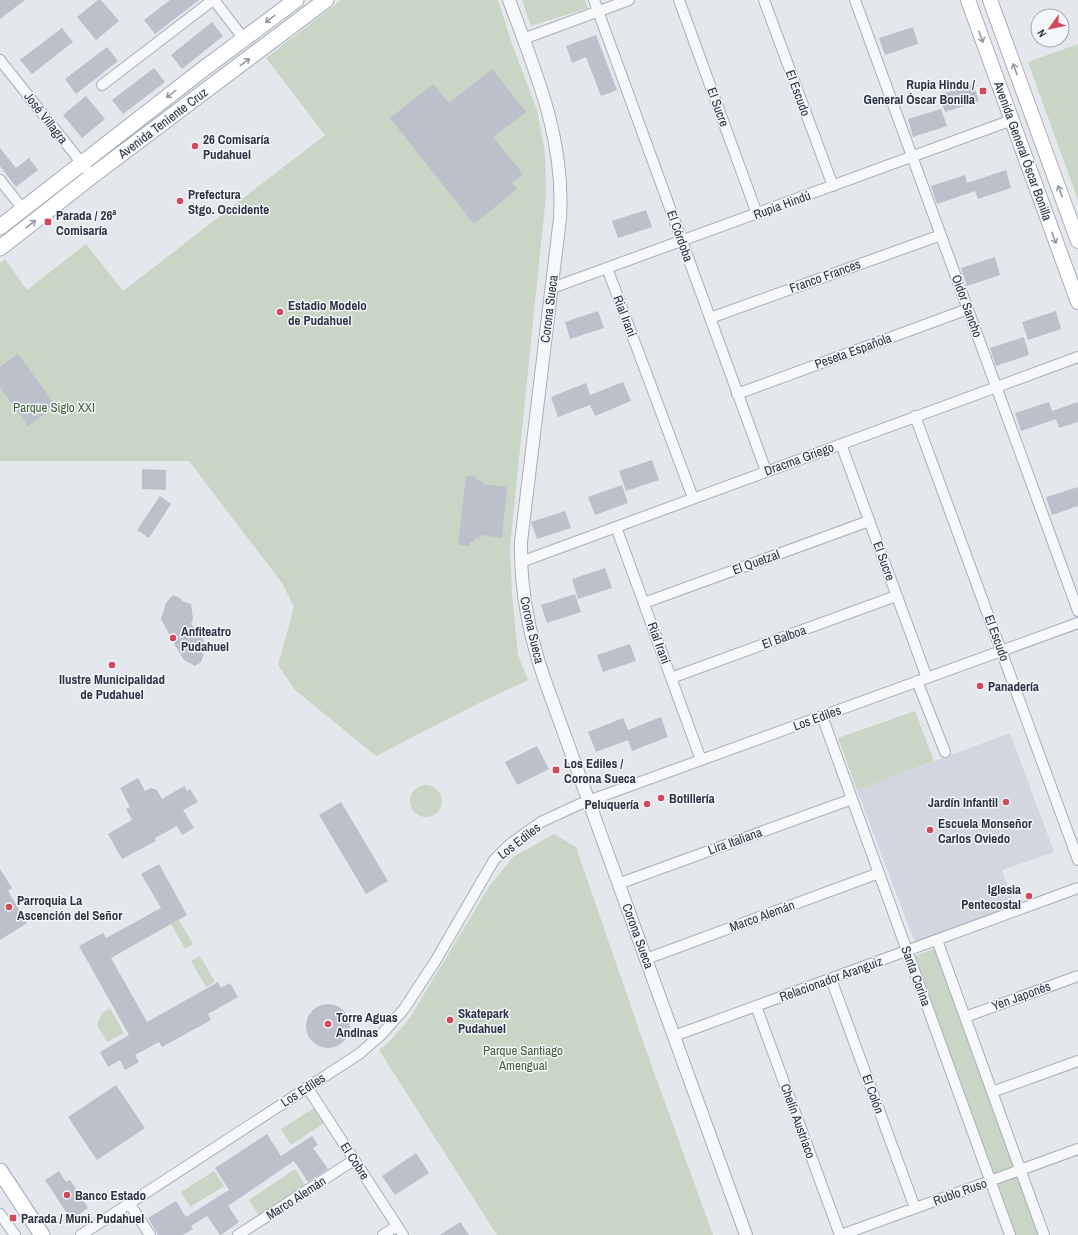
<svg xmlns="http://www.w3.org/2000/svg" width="1078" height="1235" font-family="'Archivo Narrow',sans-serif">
<rect width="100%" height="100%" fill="#e4e7ec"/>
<path fill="#d2d6de" d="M1010,733l44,119 -52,18 13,36 -100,37 -58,-153z"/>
<path fill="#c9d6c5" d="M341,0h157l14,44 25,66 8,43 1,42 -36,352 2,47 6,61 10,25 -49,23 -103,53 -81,-66 -17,-25 16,-58 -12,-24 -93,-122h-189v-198l5,-4 22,31 59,-46 37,47 202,-156 -59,-77z
M522,0h63l3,8 -57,18z
M1078,44v156l-50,-138z
M915,711l19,50 -77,29 -19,-52z
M410 801a16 16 0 1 1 32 0a16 16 0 1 1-32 0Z
M554,834l22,13 70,203 67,185h-216l-118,-185 8,-6 22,-25 81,-134 23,-28z
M179,920l14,24 -8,5 -14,-25z
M936,948l103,287h-23l-101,-279z
M200,956l15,26 -9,5 -15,-26z
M110,1008l14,25 -17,9 -10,-17 5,-12z
M314,1108l10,15 -33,22 -10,-16z
M295,1169l10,16 -46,31 -10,-16z
M214,1171l10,15 -34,21 -9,-15z"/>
<path fill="#bbc0ca" d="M0,0h25l-25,19z
M98,0h3l18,21 -23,19 -19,-23z
M170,0h29l-44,34 -11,-14z
M212,22l11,14 -41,33 -11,-14z
M913,27l5,17 -33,11 -6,-17z
M62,28l11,14 -41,32 -12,-14z
M596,35l21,55 -16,6 -15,-39 -14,6 -6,-17z
M107,47l11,14 -42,33 -11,-15z
M154,68l11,14 -42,32 -11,-14z
M492,69l34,43 -33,25 30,37 -11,9 5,6 -43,35 -84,-106 43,-34 16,19z
M973,84l6,17 -34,11 -6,-17z
M86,96l19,23 -23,19 -19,-23z
M941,109l6,17 -34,11 -5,-18z
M0,148l16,20 13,-10 9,12 -22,17 -16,-21z
M1006,170l5,18 -33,11 -3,-8 -38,13 -6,-18 34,-11 2,8z
M646,210l6,17 -34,11 -6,-17z
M995,257l5,18 -33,11 -6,-18z
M598,311l6,17 -34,11 -5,-17z
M1056,311l5,18 -33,11 -6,-18z
M1024,337l5,18 -33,11 -6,-18z
M18,354l38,52 -28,20 -28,-39v-20z
M623,382l8,19 -36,15 -5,-11 -32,12 -7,-20 35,-14 4,12z
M1049,402l3,9 26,-9v20l-19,6 -3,-9 -35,12 -6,-18z
M652,460l7,20 -33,11 -7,-20z
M142,469l24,1v20l-24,-1z
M466,476l10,1v3l7,1v3l24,3 -5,51 -22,-3 -1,4 -4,-1v4h-5l-1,4 -11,-1z
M622,485l6,18 -33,12 -7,-18z
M1078,487v19l-26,9 -6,-18z
M160,496l11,8 -22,34 -12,-8z
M565,511l6,17 -34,11 -6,-17z
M605,568l7,20 -34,11 -6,-20z
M575,594l6,18 -34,11 -6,-18z
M173,595l7,3 2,3 9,3 2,15 -2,5 11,13 3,8 -3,8 2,1 -3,8 -6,4 -11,-6 -10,-16 4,-8 -9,-2 -8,-15 5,-16z
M630,644l6,17 -33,11 -6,-17z
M661,717l7,20 -36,14 -4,-11 -32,12 -8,-20 35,-14 5,12z
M537,746l12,23 -32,16 -12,-23z
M138,778l7,13 6,-3 6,2 5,9 22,-13 3,5 3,-2 8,13 -15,8 11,18 -12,7 -5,-9 -22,12 1,3 -34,18 -14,-25 24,-14 -6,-11 4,-2 -10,-19z
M341,802l47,79 -22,13 -47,-79z
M159,864l28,51 -76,43 36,64 71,-40 3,6 9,-5 8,14 -30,17 3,6 -49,27 -3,-5 -24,13 4,7 -14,8 -5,-10 -12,7 -8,-15 29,-17 -50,-89 24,-13 3,5 55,-30 -20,-34z
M0,869l12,19 -4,3 19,32 -27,17z
M306 1026a22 22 0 1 1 44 0a22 22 0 1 1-44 0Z
M116,1085l29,43 -48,32 -29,-43z
M267,1134l14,22 31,-20 6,9 -5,3 15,21 -20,13 -14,-21 -66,45 11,16 -18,13h-1l-13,-19 -16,10 2,3 -10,6h-25l-10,-17 28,-17 10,16 43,-27 -14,-22z
M416,1153l13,20 -34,22 -13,-19z
M59,1171l7,11 4,-2 18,28 -11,8 -9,-1 -23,-35z
M460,1222l9,13h-29z"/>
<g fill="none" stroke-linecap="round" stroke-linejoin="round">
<g stroke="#a9aeb7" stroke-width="12">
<path id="minor" d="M214,0l30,39
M594,0l172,471
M679,0l78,214
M764,0l69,186
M855,0l223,611
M523,39l106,-39
M0,60l92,116
M102,85l111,-85
M0,180l23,29
M607,268l86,230
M552,288l460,-168
M710,318l231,-83
M737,394l231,-85
M915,416l163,444
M841,444l86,234
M616,527l85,233
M521,562l557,-205
M644,603l225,-82
M671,678l225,-82
M917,681l28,71
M822,716l188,519
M618,884l234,-85
M937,940l107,295
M646,959l233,-86
M831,979l84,229
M756,1006l84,229
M965,1017l113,-41
M674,1036l404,-148
M307,1087l96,148
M992,1092l86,-31
M129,1203l21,32
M0,1214l15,21
M81,1235l278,-181 22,-19 23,-26 32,-49 58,-100 15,-15 32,-23 39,-18 498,-181
M238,1235l116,-75
M383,1235l14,-9
M841,1235l237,-86"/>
</g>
<g stroke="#a9aeb7" stroke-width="14">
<path id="tertiary" d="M509,0c27,73 56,139 51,218l-39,324c-1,47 8,92 23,136l202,557"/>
</g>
<g stroke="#a9aeb7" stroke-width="16">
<path id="secondary" d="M968,0l110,302
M990,0l88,241"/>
</g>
<g stroke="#a3abb8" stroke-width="17">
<path id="primary" d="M0,227l202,-157 94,-70
M0,248l92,-72 234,-176
M0,1171l42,64"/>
</g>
<use href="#minor" stroke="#f7f8fa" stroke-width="10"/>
<use href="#tertiary" stroke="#f7f8fa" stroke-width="12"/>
<use href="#secondary" stroke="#fff" stroke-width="14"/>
<use href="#primary" stroke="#fff" stroke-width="15"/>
</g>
<defs><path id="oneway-shaft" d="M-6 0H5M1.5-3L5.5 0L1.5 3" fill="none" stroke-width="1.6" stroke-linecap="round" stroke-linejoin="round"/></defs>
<g stroke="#959aa2">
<use href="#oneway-shaft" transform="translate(270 19) rotate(143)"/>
<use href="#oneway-shaft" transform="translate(981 37) rotate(70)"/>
<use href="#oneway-shaft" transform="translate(245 62) rotate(-37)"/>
<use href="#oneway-shaft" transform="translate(1015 69) rotate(-110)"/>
<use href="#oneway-shaft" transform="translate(171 94) rotate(142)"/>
<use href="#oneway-shaft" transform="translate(1060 191) rotate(-110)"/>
<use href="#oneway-shaft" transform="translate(31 224) rotate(-38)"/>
<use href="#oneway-shaft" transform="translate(1054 238) rotate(70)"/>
</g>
<g fill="#d1495b" stroke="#f4f6f9" stroke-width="1.5">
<rect x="979" y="87" width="8" height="8" rx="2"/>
<circle cx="195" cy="146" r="4"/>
<circle cx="180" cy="201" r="4"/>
<rect x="44" y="218" width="8" height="8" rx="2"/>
<circle cx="280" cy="312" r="4"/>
<circle cx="173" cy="638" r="4"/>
<circle cx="112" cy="665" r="4"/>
<circle cx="980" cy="686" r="4"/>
<rect x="552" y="766" width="8" height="8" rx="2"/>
<circle cx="661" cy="798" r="4"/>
<circle cx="1006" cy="802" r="4"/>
<circle cx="647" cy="804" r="4"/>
<circle cx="930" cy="830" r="4"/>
<circle cx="1029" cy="896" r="4"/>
<circle cx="9" cy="907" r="4"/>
<circle cx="450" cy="1020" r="4"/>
<circle cx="328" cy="1024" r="4"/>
<circle cx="67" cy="1195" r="4"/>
<rect x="9" y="1214" width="8" height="8" rx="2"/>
</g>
<g text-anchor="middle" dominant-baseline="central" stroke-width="3" stroke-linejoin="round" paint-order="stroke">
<g font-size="13" font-weight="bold" fill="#2b3445" stroke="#f4f6f9" text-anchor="start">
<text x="975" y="84" text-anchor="end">Rupia Hindu /<tspan x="975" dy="15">General Óscar Bonilla</tspan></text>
<text x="203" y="139">26 Comisaría<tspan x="203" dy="15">Pudahuel</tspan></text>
<text x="188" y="194">Prefectura<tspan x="188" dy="15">Stgo. Occidente</tspan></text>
<text x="56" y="215">Parada / 26ª<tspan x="56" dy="15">Comisaría</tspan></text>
<text x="288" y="305">Estadio Modelo<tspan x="288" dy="15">de Pudahuel</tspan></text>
<text x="181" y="631">Anfiteatro<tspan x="181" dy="15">Pudahuel</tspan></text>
<text x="112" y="679" text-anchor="middle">Ilustre Municipalidad<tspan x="112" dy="15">de Pudahuel</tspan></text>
<text x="988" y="686">Panadería</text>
<text x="564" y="763">Los Ediles /<tspan x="564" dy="15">Corona Sueca</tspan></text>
<text x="669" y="798">Botillería</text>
<text x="998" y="802" text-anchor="end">Jardín Infantil</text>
<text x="639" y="804" text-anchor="end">Peluquería</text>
<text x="938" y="823">Escuela Monseñor<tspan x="938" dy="15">Carlos Oviedo</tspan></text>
<text x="1021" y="889" text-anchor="end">Iglesia<tspan x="1021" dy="15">Pentecostal</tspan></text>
<text x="17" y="900">Parroquia La<tspan x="17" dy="15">Ascención del Señor</tspan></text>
<text x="458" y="1013">Skatepark<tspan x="458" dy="15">Pudahuel</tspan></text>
<text x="336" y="1017">Torre Aguas<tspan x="336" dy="15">Andinas</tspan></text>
<text x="75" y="1195">Banco Estado</text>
<text x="21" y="1218">Parada / Muni. Pudahuel</text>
</g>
<g font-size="13" fill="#2b3445" stroke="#f4f6f9">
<text transform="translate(798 93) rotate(70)">El Escudo</text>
<text transform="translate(718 107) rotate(70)">El Sucre</text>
<text transform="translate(46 118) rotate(52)">José Villagra</text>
<text transform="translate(163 123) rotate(-37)">Avenida Teniente Cruz</text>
<text transform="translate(1023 151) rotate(70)">Avenida General Óscar Bonilla</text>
<text transform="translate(782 205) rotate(-20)">Rupia Hindú</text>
<text transform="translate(680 236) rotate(70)">El Córdoba</text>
<text transform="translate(825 276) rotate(-20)">Franco Frances</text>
<text transform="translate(967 306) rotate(70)">Oidor Sancho</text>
<text transform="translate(549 309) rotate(-83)">Corona Sueca</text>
<text transform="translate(625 316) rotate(69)">Rial Iraní</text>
<text transform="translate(853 351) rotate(-20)">Peseta Española</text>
<text transform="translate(799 459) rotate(-20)">Dracma Griego</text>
<text transform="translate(884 561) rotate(70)">El Sucre</text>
<text transform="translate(756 562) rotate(-20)">El Quetzal</text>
<text transform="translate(532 630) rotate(77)">Corona Sueca</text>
<text transform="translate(784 637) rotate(-20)">El Balboa</text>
<text transform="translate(997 638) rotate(70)">El Escudo</text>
<text transform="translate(659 643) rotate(70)">Rial Iraní</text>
<text transform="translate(817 718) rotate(-20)">Los Ediles</text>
<text transform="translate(519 841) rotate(-38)">Los Ediles</text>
<text transform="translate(735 841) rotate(-20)">Lira Italiana</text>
<text transform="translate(762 916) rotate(-20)">Marco Alemán</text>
<text transform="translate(638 936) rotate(70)">Corona Sueca</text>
<text transform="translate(916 976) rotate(70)">Santa Corina</text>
<text transform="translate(831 979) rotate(-20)">Relacionador Aranguiz</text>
<text transform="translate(1021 996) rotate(-20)">Yen Japonés</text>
<text transform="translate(303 1090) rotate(-33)">Los Ediles</text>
<text transform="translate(873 1094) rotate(70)">El Colón</text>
<text transform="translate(798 1121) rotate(70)">Chelín Austriaco</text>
<text transform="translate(355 1161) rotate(57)">El Cobre</text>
<text transform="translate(960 1192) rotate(-20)">Rublo Ruso</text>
<text transform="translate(296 1198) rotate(-33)">Marco Alemán</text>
</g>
<g font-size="13" fill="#3f6138" stroke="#f4f6f9">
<text x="54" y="407">Parque Siglo XXI</text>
<text x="523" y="1050">Parque Santiago<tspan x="523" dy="15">Amengual</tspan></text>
</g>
</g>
<g transform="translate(1050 28) rotate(237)"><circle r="19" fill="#f4f6f9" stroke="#a4a8b1"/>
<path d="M0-3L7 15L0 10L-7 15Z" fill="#d1495b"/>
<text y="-6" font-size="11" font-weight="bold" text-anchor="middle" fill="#2b3445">N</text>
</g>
</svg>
